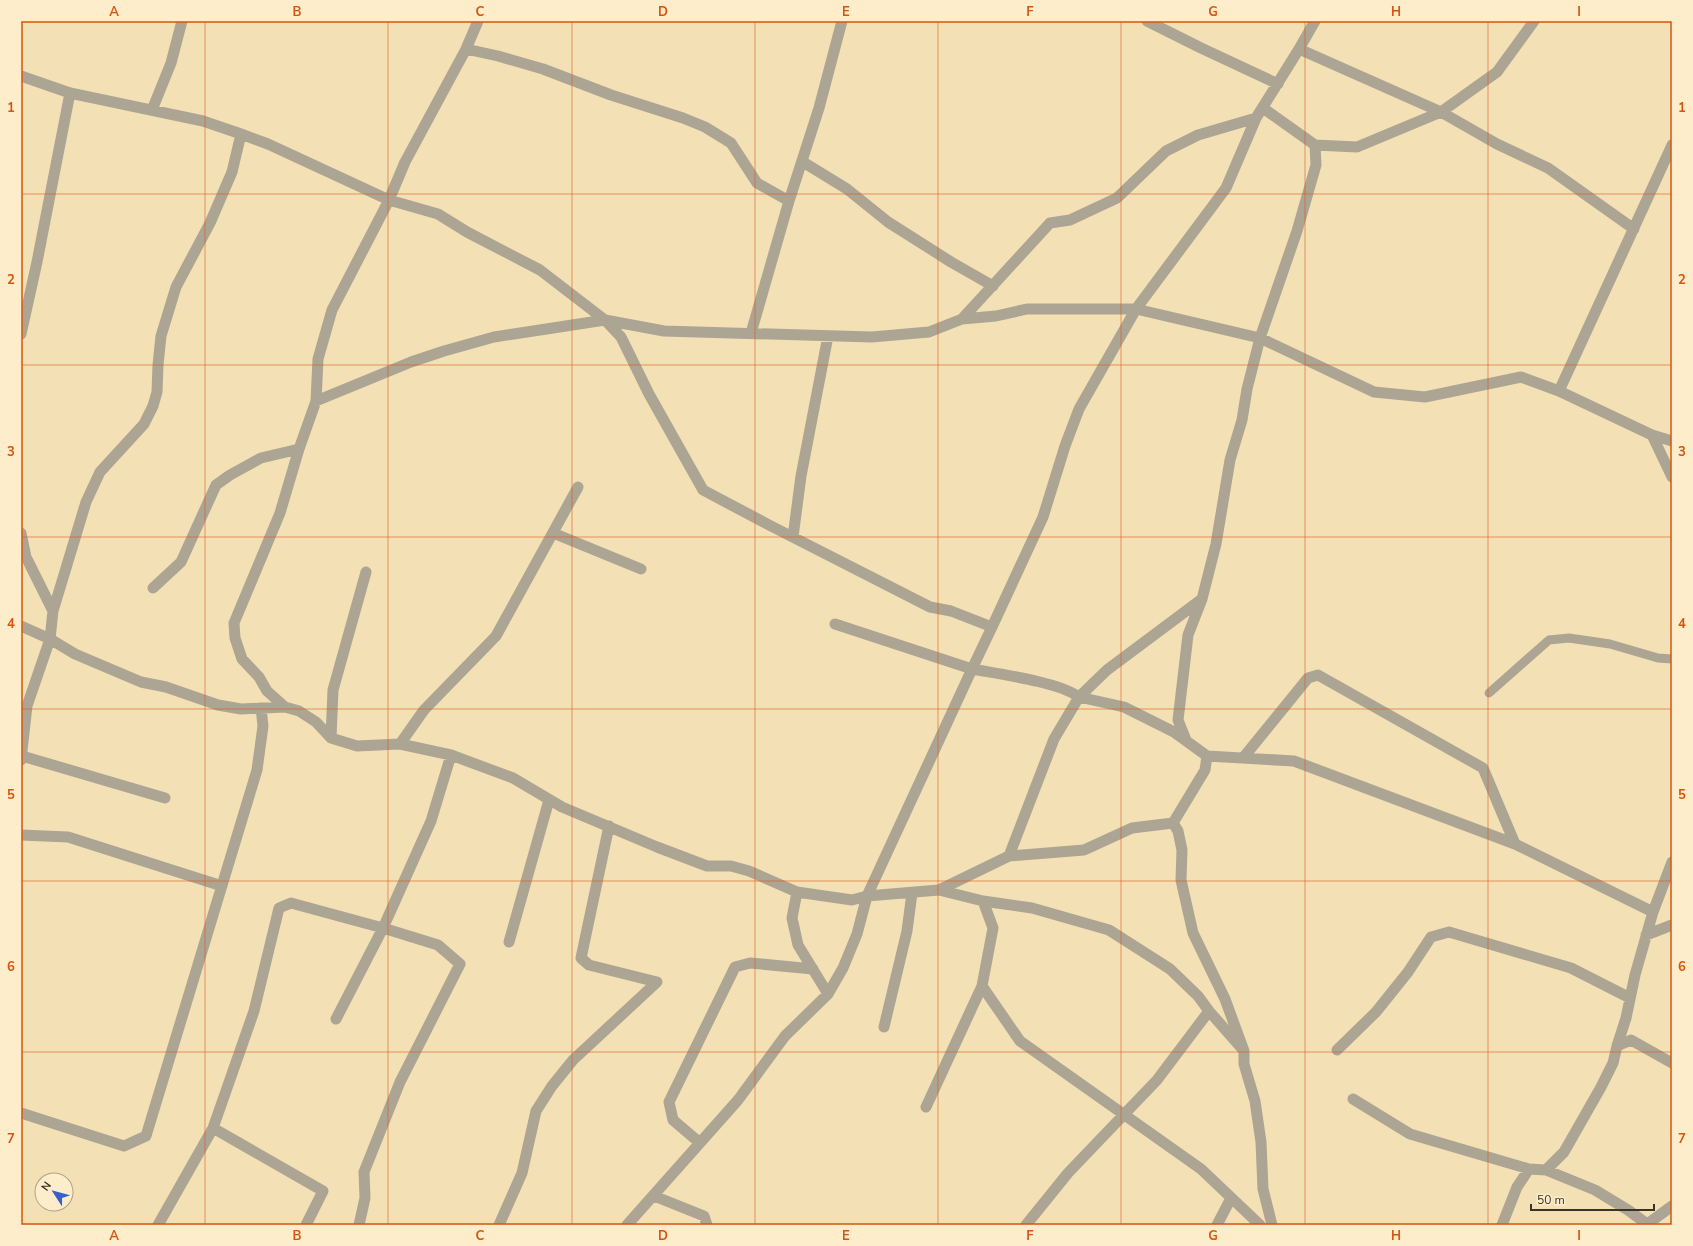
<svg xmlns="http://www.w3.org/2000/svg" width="1693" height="1246" font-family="'Nunito Sans',sans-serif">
<rect width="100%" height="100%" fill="#f3e0b5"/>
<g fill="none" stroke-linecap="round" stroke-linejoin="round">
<path stroke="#ada593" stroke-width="9" d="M1489,693l60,-53 20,-2 41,6 48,14 14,1"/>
<path stroke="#ada593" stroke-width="11" d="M1147,21l54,27 77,36
M466,49l32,7 45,13 68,26 72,23 22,9 26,16 26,40 32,18
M1299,49l142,63 56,32 51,24 86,61
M21,76l49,17 133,28 38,13 27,10 121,56 49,14 29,18 73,38 65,50 16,17 28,57 54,96 68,36 159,81 21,4 41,16 -20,42c27,5 87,13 107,28l45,10 50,25 33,24 -2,14 -32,53
M152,110l19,-47 11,-42
M1315,145l42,2 84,-35 56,-40 37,-51
M803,162l44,27 41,33 63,40 42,24
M962,319l88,-96 20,-3 47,-22 49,-47 32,-16 58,-17 43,-69 16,-28
M751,333l38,-132 30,-93 23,-87
M21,334l16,-72 33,-169
M1559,391l113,-246
M316,401l95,-39 33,-11 50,-14 111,-17 59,11 208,6 57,-5 33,-13 34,-3 31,-7h109l124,29 114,54 51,5 96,-20 38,14 93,44 20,6
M1652,435l20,42
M21,533l5,24 27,54
M553,533l88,36
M793,537l8,-61 27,-140
M153,588l28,-26 35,-77 14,-10 31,-17 38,-9
M21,626l29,13 25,15 66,28 25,5 52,18 23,4 44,-2 14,4 17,11 15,16 26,8 43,-2 51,11 62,23 49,29 95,40 50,19h24l18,5 48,21 55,8 15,-4 72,-6 44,11 49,7 77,22 61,39 28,27 11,15 35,40
M992,627l51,-110 22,-71 14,-37 57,-100 90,-121 30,-70
M285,707l-18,-16 -8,-14 -17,-18 -7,-21 -1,-15 46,-110 19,-64 17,-48 2,-42 14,-49 57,-110 16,-38 61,-113 12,-28
M331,738l2,-48 33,-118
M1186,740l-8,-20 10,-85 14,-36 14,-55 14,-84 12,-40 5,-31 13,-51 37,-107 19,-66 -1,-20 -52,-37
M400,744l24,-34 72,-74 82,-149
M22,756l143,42
M1207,756l87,5 221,83 138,68
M1243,758l65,-80 10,-3 165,93 32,76
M21,760l6,-54 23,-67 3,-28 33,-109 14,-30 44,-48 9,-18 4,-14 1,-27 3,-29 15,-49 34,-64 22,-51 9,-38
M1173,823l5,8 4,19 -1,30 12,53 32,66 19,52v13l11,37 6,41 2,47 9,36
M21,835l47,2 154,49
M1009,856l45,-117 25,-42 28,-27 95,-71
M939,890l70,-34 75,-6 48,-22 41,-5
M797,892l-5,26 6,27 30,49
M983,901l10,27 -11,58 38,55 181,128 59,56
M1646,935l26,-10
M509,942l40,-142
M884,1027l23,-96 5,-38
M1617,1046l9,-28 9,-43 18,-63 19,-50
M1337,1050l39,-38 32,-40 23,-35 18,-5 122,36 59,30
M1353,1099l57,35 119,35
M926,1107l56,-121
M21,1113l103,33 22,-10 111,-366 6,-44 -2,-18
M213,1128l110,63 -17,34
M700,1143l-27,-23 -4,-18 66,-135 15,-4 63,6
M1546,1170l18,-18 37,-65 12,-24 4,-17 14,-6 41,23
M654,1196l50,20 3,9
M158,1225l55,-97 41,-117 25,-103 12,-5 92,25 -47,91
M359,1225l6,-27 -1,-26 36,-90 60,-118 -22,-19 -55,-17 48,-107 20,-66
M499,1225l23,-52 14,-62 16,-25 21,-26 84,-78 -68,-17 -8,-7 28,-132
M627,1225l111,-125 47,-64 43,-42 15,-26 14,-34 10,-38 105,-227 -137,-45
M1026,1225l42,-52 89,-93 52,-69
M1217,1225l14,-27
M1502,1225l15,-38 12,-18 17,1 49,20 33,20 19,14
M1646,1225l26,-19"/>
</g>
<path fill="none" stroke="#d7550e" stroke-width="1" stroke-opacity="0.55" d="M205,21v1204M388,21v1204M572,21v1204M755,21v1204M938,21v1204M1121,21v1204M1305,21v1204M1488,21v1204M21,194h1651M21,365h1651M21,537h1651M21,709h1651M21,881h1651M21,1052h1651"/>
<rect width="1693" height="1246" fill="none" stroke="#fdedcb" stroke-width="44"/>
<g transform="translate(54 1192) rotate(306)"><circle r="19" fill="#fdedcb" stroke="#afa388"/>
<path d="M0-3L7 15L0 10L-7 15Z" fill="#395ecf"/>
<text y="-6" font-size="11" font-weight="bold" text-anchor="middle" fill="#3b3323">N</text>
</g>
<path d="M1531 1204v6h123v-6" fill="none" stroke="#3b3323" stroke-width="2"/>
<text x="1537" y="1204" font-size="12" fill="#3b3323" stroke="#fdedcb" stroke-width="3" paint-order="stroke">50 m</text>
<rect x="22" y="22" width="1649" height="1202" fill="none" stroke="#d7550e" stroke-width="1.5"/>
<g font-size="13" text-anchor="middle" font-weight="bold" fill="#d7550e">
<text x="114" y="16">A</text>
<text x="297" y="16">B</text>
<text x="480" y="16">C</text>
<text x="663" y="16">D</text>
<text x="846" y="16">E</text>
<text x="1030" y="16">F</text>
<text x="1213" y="16">G</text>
<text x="1396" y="16">H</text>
<text x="1579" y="16">I</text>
<text x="11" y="112">1</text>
<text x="1682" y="112">1</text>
<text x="11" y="284">2</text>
<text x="1682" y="284">2</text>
<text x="11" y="456">3</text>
<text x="1682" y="456">3</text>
<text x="11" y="628">4</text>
<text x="1682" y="628">4</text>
<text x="11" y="799">5</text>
<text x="1682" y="799">5</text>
<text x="11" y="971">6</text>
<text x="1682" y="971">6</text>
<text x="11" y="1143">7</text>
<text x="1682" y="1143">7</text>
<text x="114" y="1240">A</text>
<text x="297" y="1240">B</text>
<text x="480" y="1240">C</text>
<text x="663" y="1240">D</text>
<text x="846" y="1240">E</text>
<text x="1030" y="1240">F</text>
<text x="1213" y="1240">G</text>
<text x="1396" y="1240">H</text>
<text x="1579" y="1240">I</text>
</g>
</svg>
